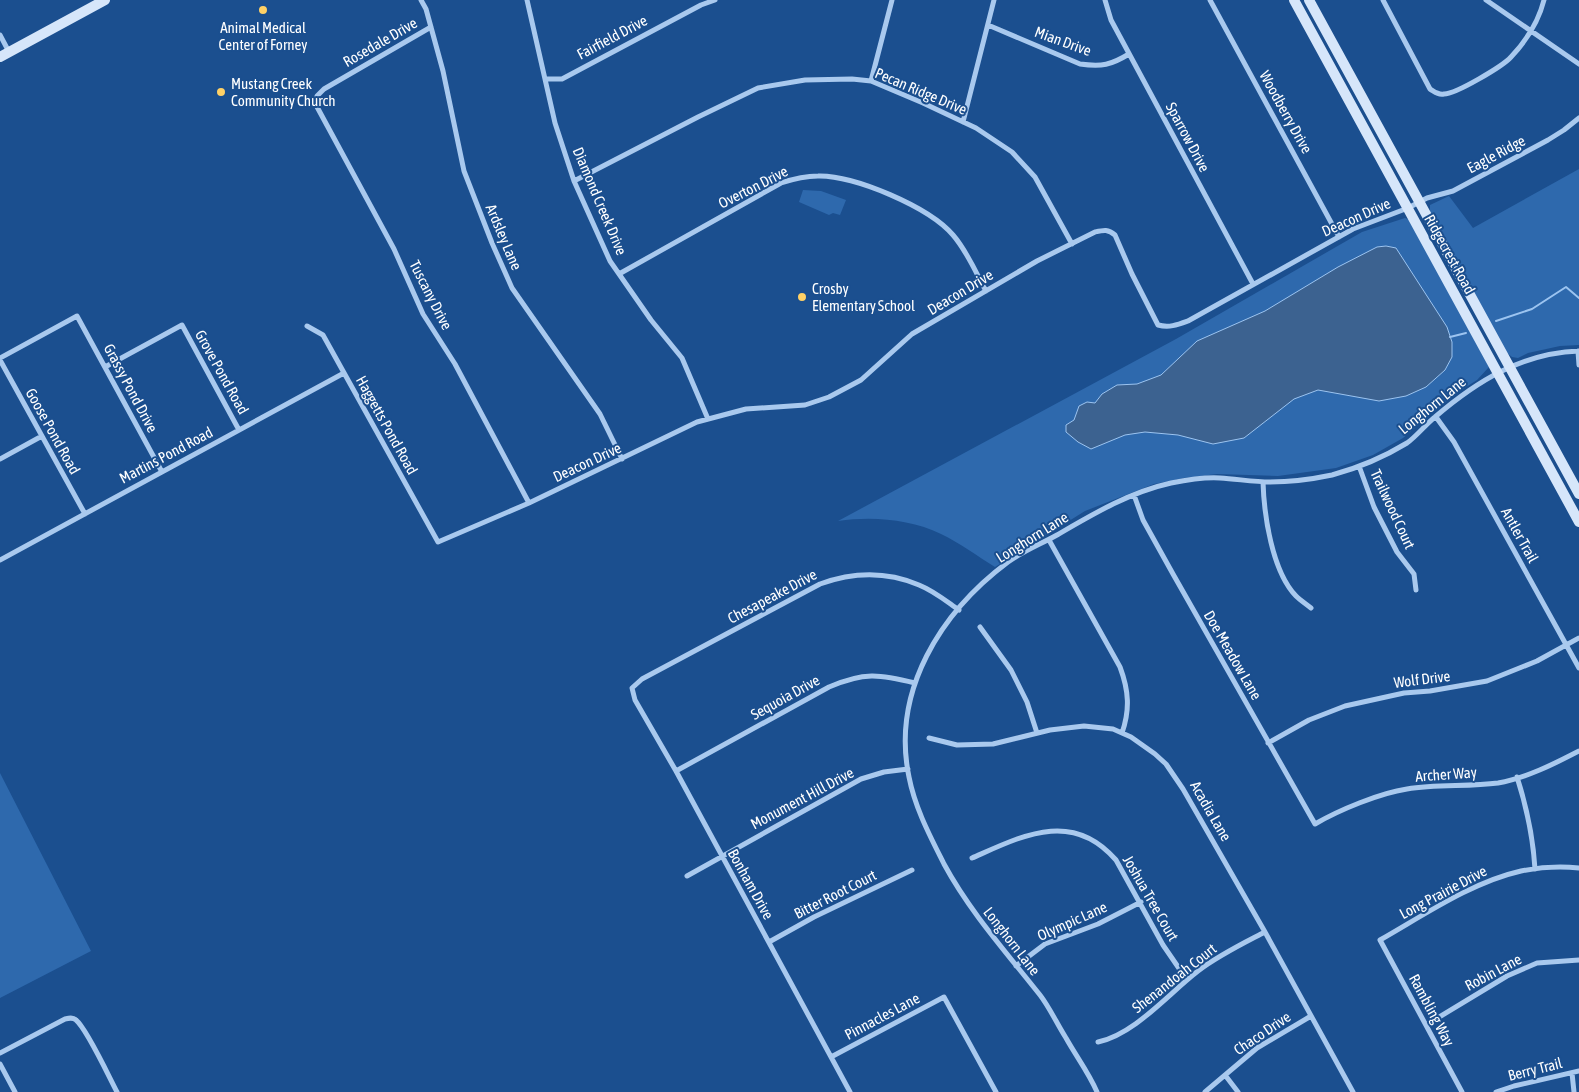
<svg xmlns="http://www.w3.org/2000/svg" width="1579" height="1092" font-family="'Asap Condensed',sans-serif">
<rect width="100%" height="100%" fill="#1b4f8f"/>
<path fill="#2e69ad" d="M1579,169v176l-19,1 -32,7 -10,5 -6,-1 -5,-4 -77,-139v-9l19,-9 24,32z
M803,190l18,1 25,9 -6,15 -7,-2 -4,2 -30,-13z
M1405,218l5,2 79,147 -12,13 -22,14 -52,44 -30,17 -37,13 -58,8 -61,-2 -33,4 -30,6 -69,27 -90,56c-18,-11 -35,-24 -54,-33 -31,-15 -69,-18 -103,-13l338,-182 186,-107z
M0,773l91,178 -91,47z"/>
<path fill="#3c6290" stroke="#9cc4f0" d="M1386,246l10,2 51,79 5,15v15l-7,13 -19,17 -20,9 -27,5 -61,-11 -24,9 -50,39 -31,6 -35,-9 -33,-3 -20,3 -34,14 -13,-7 -12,-10v-7l8,-5 5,-14 8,-4 8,1 7,-9 15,-9 20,-1 24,-9 36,-34 68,-30 73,-44 39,-20z"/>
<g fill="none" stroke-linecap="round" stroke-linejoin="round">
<path stroke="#9cc4f0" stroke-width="2" d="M1496,321l36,-12 34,-22 13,11
M1450,337l16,-4"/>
<path stroke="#a9c9ee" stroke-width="5" d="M421,0l5,9 17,62 21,100 28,72 20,45 88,126 22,45
M527,0l28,123 19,58 36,80 41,59 31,38 26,61
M1105,0l6,20 142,264
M1210,0l129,237
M1383,0l47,89c5,3 8,6 14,5 12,0 59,-28 67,-37 15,-16 28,-37 33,-57
M1486,0l93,64
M988,25l92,39c22,3 31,1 49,-10
M431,27l-107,62 -7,7 -1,9 78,144 29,65 32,50 74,139
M0,35l9,17
M546,79h16l139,-74 14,-5
M871,81l21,-81
M963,122l31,-122
M574,181l124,-64 60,-29 47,-8 47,-1 19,2 52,22 53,25 36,24 23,25 37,67
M619,274l162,-91c12,-4 24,-7 37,-7 36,-1 111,31 135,59 14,16 23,38 33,56
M307,326l16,9 115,207 91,-39 168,-81 49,-13 59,-4 24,-8 32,-17 51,-46 125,-73 58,-29c9,-2 13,-3 20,3l17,39 26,51c11,3 19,0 30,-4l165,-92 55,-21 19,-10 26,-7 95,-51 16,-10 15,-12
M1578,351l1,14
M0,358l77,-42 85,156
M0,360l85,154
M105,367l77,-42 57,105
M1436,417l18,25 125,226
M0,459l42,-23
M1359,466l15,41 23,45 17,22 2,16
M1263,482c1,33 9,89 33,114 4,4 10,8 15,12
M1134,495l9,25 30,54 142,250c24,-14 65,-31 92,-35 30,-5 61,-2 91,-6 28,-5 56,-19 81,-32
M1049,540l71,127c9,24 10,43 2,66
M0,560l344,-187
M980,627l31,43 16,32 10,31
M929,738l28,7 36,-1 57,-14 34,-4 29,3 18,8 24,17 11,10 17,25 82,143 88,160
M1268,743l41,-23 36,-14 59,-13 26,-2 57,-10 50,-20 42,-23
M676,771l153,-84c35,-15 50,-13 86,-4
M1517,777c10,31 16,60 18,92
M972,858c50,-22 100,-49 144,2l47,85 24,35
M687,876l174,-97 23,-7 24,-3
M769,942l45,-25 98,-47
M1016,966l29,-22 53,-20 43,-22
M1426,1025l81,-49 30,-13 42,-3
M1098,1042c37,-8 70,-48 100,-71 21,-16 44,-27 67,-39
M0,1053l65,-34c4,-1 8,-2 11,1 11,9 33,57 41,72
M831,1057l113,-60 52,95
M0,1064l15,28
M1572,1073l2,19
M1225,1075l13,17
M850,1092l-174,-321 -41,-71 -3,-12 10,-9 178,-95c33,-12 66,-13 99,1 15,6 27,16 40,25
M1097,1092c-8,-19 -21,-36 -31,-54 -9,-14 -16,-30 -26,-43 -34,-43 -70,-83 -96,-131 -14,-28 -29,-56 -35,-87 -18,-86 32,-165 99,-215 15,-11 33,-18 49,-27 36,-21 73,-43 114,-52 15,-3 34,-6 49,-5 17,1 34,4 50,4 20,0 43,-3 62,-7 26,-7 52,-18 75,-32 10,-7 18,-18 28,-26 42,-36 87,-64 144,-66
M1205,1092l52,-44 54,-32
M1462,1092l-82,-152c44,-25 92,-58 141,-69 20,-4 39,-5 58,-3
M1496,1092l18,-6 65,-15"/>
<path stroke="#d6e6fa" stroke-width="10" d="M1294,0l285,522
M1309,0l270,494
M0,57l105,-57"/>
</g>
<g fill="#ffd166" stroke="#1b4f8f" stroke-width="2">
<circle cx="263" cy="10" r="5"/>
<circle cx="221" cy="92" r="5"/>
<circle cx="802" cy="297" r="5"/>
</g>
<g text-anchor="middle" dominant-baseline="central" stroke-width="4" stroke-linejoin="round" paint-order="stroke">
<g font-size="15" fill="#fff" stroke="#1b4f8f" text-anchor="start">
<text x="263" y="27" text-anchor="middle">Animal Medical<tspan x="263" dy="17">Center of Forney</tspan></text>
<text x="231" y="83">Mustang Creek<tspan x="231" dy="17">Community Church</tspan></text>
<text x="812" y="288">Crosby<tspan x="812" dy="17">Elementary School</tspan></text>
</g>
<g font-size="15" fill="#fff" stroke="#1b4f8f">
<text transform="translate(612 37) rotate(-28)">Fairfield Drive</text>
<text transform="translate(1063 41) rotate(20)">Mian Drive</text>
<text transform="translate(380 42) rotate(-30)">Rosedale Drive</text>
<text transform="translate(921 91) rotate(23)">Pecan Ridge Drive</text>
<text transform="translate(1286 112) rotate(61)">Woodberry Drive</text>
<text transform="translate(1188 137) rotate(62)">Sparrow Drive</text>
<text transform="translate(1496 154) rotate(-28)">Eagle Ridge</text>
<text transform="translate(753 187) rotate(-27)">Overton Drive</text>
<text transform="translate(600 201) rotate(67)">Diamond Creek Drive</text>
<text transform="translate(1356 217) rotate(-24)">Deacon Drive</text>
<text transform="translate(504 237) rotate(67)">Ardsley Lane</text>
<text transform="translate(1450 254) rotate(61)">Ridgecrest Road</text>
<text transform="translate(960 292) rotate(-31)">Deacon Drive</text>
<text transform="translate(431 295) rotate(63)">Tuscany Drive</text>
<text transform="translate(222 372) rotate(61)">Grove Pond Road</text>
<text transform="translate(131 388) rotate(62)">Grassy Pond Drive</text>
<text transform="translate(1432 405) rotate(-39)">Longhorn Lane</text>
<text transform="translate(387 425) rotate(61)">Haggetts Pond Road</text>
<text transform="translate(53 431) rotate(61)">Goose Pond Road</text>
<text transform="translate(166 455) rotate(-28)">Martins Pond Road</text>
<text transform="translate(587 462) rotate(-25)">Deacon Drive</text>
<text transform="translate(1393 509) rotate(65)">Trailwood Court</text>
<text transform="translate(1520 535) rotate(61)">Antler Trail</text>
<text transform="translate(1032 537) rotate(-32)">Longhorn Lane</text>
<text transform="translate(772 596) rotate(-28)">Chesapeake Drive</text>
<text transform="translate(1233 655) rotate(60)">Doe Meadow Lane</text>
<text transform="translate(1422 679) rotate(-7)">Wolf Drive</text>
<text transform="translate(785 697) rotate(-29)">Sequoia Drive</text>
<text transform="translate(1446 774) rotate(-4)">Archer Way</text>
<text transform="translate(802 798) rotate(-28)">Monument Hill Drive</text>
<text transform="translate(1211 811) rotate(60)">Acadia Lane</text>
<text transform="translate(751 884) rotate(61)">Bonham Drive</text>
<text transform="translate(1443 892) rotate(-28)">Long Prairie Drive</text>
<text transform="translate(835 894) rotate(-27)">Bitter Root Court</text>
<text transform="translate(1151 898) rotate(60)">Joshua Tree Court</text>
<text transform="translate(1072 921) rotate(-24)">Olympic Lane</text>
<text transform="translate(1012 941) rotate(52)">Longhorn Lane</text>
<text transform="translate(1493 972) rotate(-28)">Robin Lane</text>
<text transform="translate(1174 978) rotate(-38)">Shenandoah Court</text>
<text transform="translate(1432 1010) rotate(62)">Rambling Way</text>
<text transform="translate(882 1016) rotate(-28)">Pinnacles Lane</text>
<text transform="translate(1262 1033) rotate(-34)">Chaco Drive</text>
<text transform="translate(1535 1069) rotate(-14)">Berry Trail</text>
</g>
</g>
</svg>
